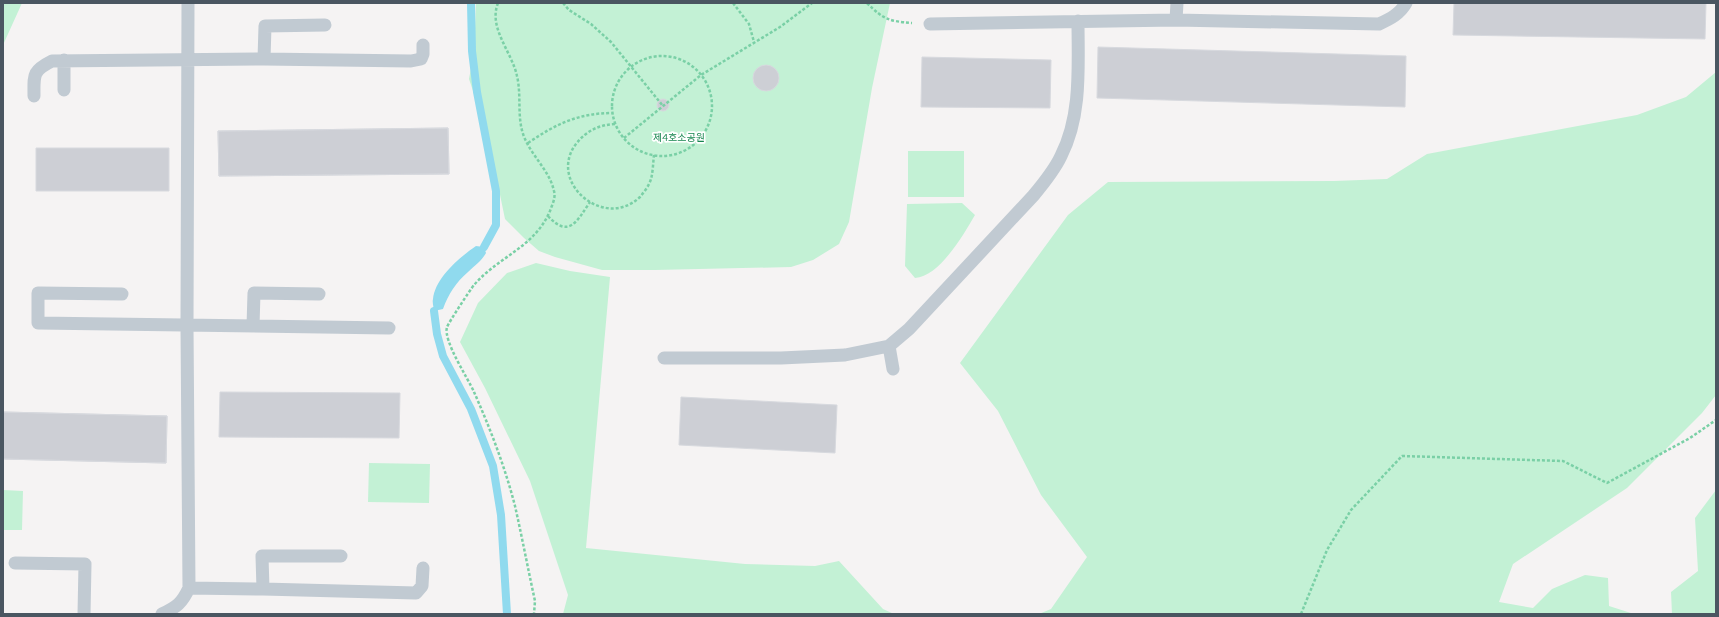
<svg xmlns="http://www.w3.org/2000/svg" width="1719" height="617" font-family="Lato,'Noto Sans KR',sans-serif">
<rect width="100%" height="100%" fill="#f5f3f3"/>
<path fill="#c3f1d5" d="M3,3h19l-19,42z
M476,3h414l-18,85 -23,134 -10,22 -26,16 -22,7 -136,3h-53l-47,-13 -16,-6 -15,-13 -19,-19 -18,-87 -18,-53 5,-27z
M1716,72v323l-14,18 -75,75 -114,76 -14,38 34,6 19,-19 33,-14 23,3 1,28 25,8h-595l12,-5 36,-52 -46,-62 -43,-84 -38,-48 108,-148 40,-33 226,-1 53,-2 40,-25 210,-39 49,-18z
M908,151h56v46h-56z
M962,203l13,12c-11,19 -36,62 -60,63l-10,-12 2,-62z
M536,263l34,8 40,6 -24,271 159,16 70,2 24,-5 44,48 11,5h-331l5,-19 -38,-114 -45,-93 -25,-46 18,-39 29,-30z
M369,463l61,1 -1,39 -61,-1z
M3,490l20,1 -1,39h-19z
M1716,490v124h-44l-1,-22 27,-21 -3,-53z"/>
<path fill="#90daee" d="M476,246l8,1 2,6c-5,9 -11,12 -18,19 -12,10 -20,23 -25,37l-9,2c0,-3 -2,-8 -1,-12 2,-21 27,-42 43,-53z"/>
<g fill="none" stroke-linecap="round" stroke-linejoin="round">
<path stroke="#90daee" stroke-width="8" d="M471,3l1,48 5,41 19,99v34l-12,22
M434,311l3,23 6,22 28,53 22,57 8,49 6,99"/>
</g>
<path fill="#cdcfd5" stroke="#d7d9de" d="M1454,3h252l-1,36 -252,-4z
M1098,47l308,9 -1,51 -308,-9z
M922,57l129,3 -1,48 -129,-1z
M753 78a13 13 0 1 1 26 0a13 13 0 1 1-26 0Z
M657 105a6 6 0 1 1 12 0a6 6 0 1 1-12 0Z
M448,128l1,46 -230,2 -1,-45z
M448,128l1,46 -230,2 -1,-45z
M36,148h133v43h-133z
M220,392l180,1 -1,45 -180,-1z
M681,397l156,8 -2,48 -156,-8z
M3,412l164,4 -1,47 -163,-4z
M3,412l164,4 -1,47 -163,-4z"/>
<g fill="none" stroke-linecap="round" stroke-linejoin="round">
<path stroke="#7ad0a6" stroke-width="2.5" stroke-dasharray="3 2" stroke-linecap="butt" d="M498,3c-10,25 14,49 19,73 5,21 -1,43 8,63 8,18 25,33 29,52 2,7 -2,14 -4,20 -16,37 -51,45 -76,74 -4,5 -25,37 -27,42 -4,14 21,51 27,65 16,36 31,75 41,114 7,31 13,63 20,95l-1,13
M563,3l6,7 22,14 20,18 52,64
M733,3l16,21 5,18
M867,3c17,17 22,18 45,20
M612 106a50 50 0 1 1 100 0a50 50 0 1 1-100 0Z
M615,124c-16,1 -28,6 -39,20 -29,38 28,87 64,53 4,-5 9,-11 11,-18 2,-7 2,-16 3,-24
M624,138l77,-63 79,-48 32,-24
M528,143c28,-19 50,-30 85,-30
M548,216c21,23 29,5 42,-14
M1301,614l26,-64 24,-40 51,-54 161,5 44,22 83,-45 26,-18"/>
<path stroke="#c1cad2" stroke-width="13" d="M1176,20l1,-17
M930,24l246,-4 203,4c11,-5 21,-10 27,-21
M264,59l1,-33 60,-1
M64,60v30
M34,96c0,-21 -2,-25 18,-35l212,-2 147,2 10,-2 2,-5v-9
M122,294l-84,-1v30l351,5
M253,326l1,-33 65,1
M889,346l4,23
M664,358h117l64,-3 44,-9 20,-17 124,-133c10,-12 21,-25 28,-40 21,-41 17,-90 17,-135
M15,563l70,1 -1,50
M189,588l74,1 153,4 6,-7 1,-18
M263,589l-1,-33h79
M162,614c15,-7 20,-11 27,-26l-2,-262 1,-323"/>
</g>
<g text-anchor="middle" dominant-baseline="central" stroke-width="3.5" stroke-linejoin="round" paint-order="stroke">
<g font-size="10" fill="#17864f" stroke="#fff">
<text x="679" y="137">제4호소공원</text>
</g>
</g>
<rect width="1719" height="617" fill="none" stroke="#4a5661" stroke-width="8"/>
</svg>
